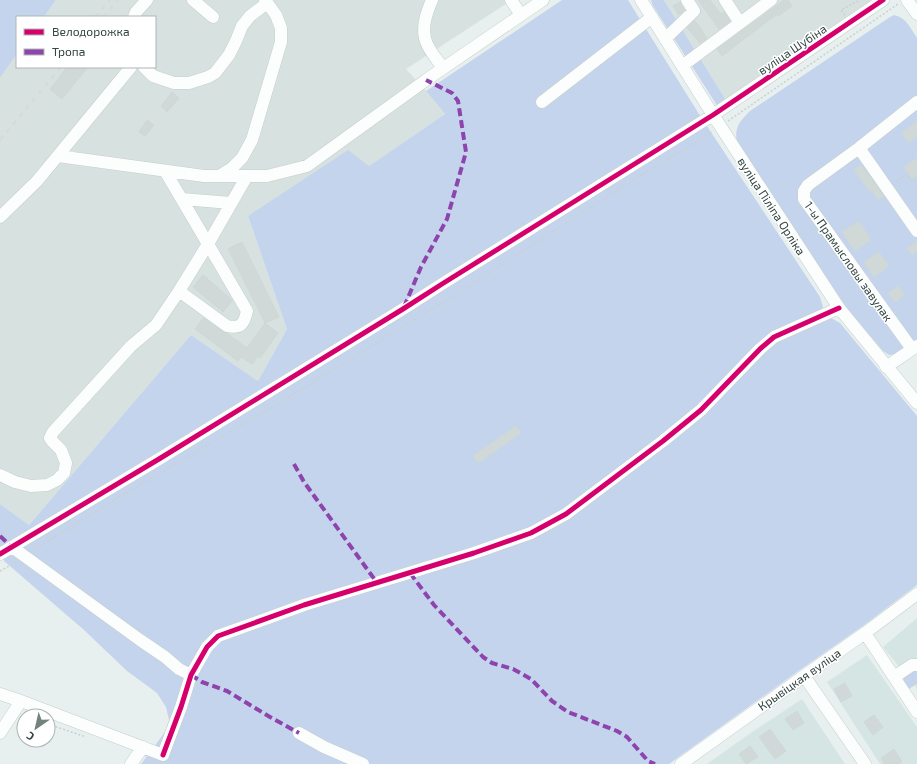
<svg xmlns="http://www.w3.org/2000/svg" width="917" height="764" font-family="'Exo 2',sans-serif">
<rect width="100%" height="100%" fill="#e8f0ef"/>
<path fill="#d4e5e3" d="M917,618v71l-34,-42z
M867,655l50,72v37h-37l-53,-82z
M802,699l43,65h-138l45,-32z"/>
<path fill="#d7e2e0" d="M56,0h456l-106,69 20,22 19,23 -76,52 -121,50 39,113 -29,52 -67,-46 -162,190 -29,-21v-426l17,-24v13h138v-50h-111z
M664,0h219l-154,105z"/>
<path fill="#c5d4ed" d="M0,0h56l-12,17h-27v37l-17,24z
M562,0h66l71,114 121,183 3,10 -3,10 11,1 9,5 77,93v169l-57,43 -63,44 -128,92h-528l24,-32 4,-12 -3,-13 -9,-14 -30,-22 -43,-41 -80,-69 -4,-5v-52l29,21 162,-190 67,46 29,-52 -39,-113 100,-66 21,16 76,-52 -19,-23z
M651,0h13l65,105 -9,5 -67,-104z
M894,15c12,2 17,14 23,23v304l-21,12 -7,1 -6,-4 -6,-7 -33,-39 -56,-82 -51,-79c-3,-16 2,-22 13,-33l140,-94z
M912,670h5v14h-1l-7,5 -6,-8 1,-5z"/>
<path fill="#d0d9d8" stroke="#cdd8d7" d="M698,0h12l11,14 3,-2 6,9 -11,8z
M784,0h4l4,6 -14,10 -1,-2 -55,42 -5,-7z
M680,2l4,8 -5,5 -6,-9z
M694,21h1l8,10h-1l5,7 -7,5 -13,-15z
M67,67h21l-26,32 -12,-10z
M172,92l7,6 -12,14 -6,-6z
M147,120l7,5 -9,11 -6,-4z
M917,121v15l-8,7 -8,-10z
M917,158v17l-5,4 -8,-12z
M861,165l23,31 -6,4 -6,-9 -2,1 -16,-22z
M859,221l12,19 -16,11 -13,-19z
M917,241v10l-5,4 -5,-7z
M242,242l37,75 -14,6 -37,-74z
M879,252l10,14 -15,11 -10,-15z
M203,275l28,24 1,2 -9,11 -30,-25z
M898,286l7,9 -10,7 -7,-9z
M203,318l20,14 5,2 19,14 18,-25 13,10 -18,25 -2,-2 -6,8 -11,-7 -3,4 -43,-32z
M516,426l5,7 -43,30 -5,-7z
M845,683l7,13 -11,6 -7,-13z
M797,711l7,12 -11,7 -8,-11z
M874,715l9,12 -10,8 -9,-13z
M770,729l16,22 -11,8 -16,-22z
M750,746l8,11 -12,7 -7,-10z
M894,749l8,13 -4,2h-14l-3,-6z"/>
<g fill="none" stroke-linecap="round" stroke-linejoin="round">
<g stroke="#c5cecd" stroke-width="13">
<path id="minor" d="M193,0l20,17
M432,0c-5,12 -10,25 -7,38 2,11 12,21 18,30
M511,0l10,15
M641,0l72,115 126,193 78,95
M725,0l15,23
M907,0l10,14
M134,17l2,-5 11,-12
M665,39l29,-28 -7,-11
M682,66l89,-66
M144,67l9,9 21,7h15l19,-6 7,-4 14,-18 7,-14 6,-15 8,-10 17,-13
M542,102l110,-85
M859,148l58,83
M58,156l146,20h63l40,-10 119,-86 117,-80
M219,176l13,-8 10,-10 10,-18 29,-98v-14l-5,-13 -11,-15
M182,199l49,4
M0,217l37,-36 94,-114
M179,291l48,35c14,3 17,-2 20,-15l-39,-67 39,-68
M912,349l-108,-150v-8l4,-6 51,-37 58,-46
M886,367l31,-21
M0,475l15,7 16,4 16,-1 10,-5 7,-7 2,-10 -5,-13 -9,-9 -2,-3 3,-6 78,-86 25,-21 23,-34 29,-47 -43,-73
M12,547l128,93 25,17 14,12 12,6
M0,554l159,-95 244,-150 39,-25 271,-169 170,-115
M865,633l52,79
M804,676l61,88
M894,677l18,-12h5
M0,694l21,7 142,54
M0,733l21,-32
M299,733l25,14 39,17
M163,755l18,-48 10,-32 16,-28 11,-11 86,-31 170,-52 57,-20 35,-19 97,-73 38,-31 59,-61 14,-12 65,-29
M131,764l12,-17
M681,764l123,-88 61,-43 52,-39"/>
</g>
<path stroke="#c9d1cf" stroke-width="1.5" stroke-dasharray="2 2" stroke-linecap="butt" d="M845,15l-4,-5 19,-10
M728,121l170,-117
M896,182l11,-8 5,7 5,-4
M34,550l80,-50 167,-98 177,-109 156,-101 98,-60
M0,571l16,-9
M912,686l4,-3 1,1
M48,724l38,13
M149,762l4,2"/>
<use href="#minor" stroke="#fcfdfd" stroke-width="12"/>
<path stroke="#d8d9d9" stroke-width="2.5" stroke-dasharray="5 5" stroke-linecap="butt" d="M95,17l15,-17
M103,17l15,-17
M0,140l61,-73"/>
<path stroke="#8e44ad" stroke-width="4" stroke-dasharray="8 4" stroke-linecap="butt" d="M404,307l17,-40 26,-48 19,-67 -8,-51 -6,-8 -26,-13
M294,464l10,18 71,98
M0,536l12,11
M410,573l24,32 49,52 9,6 21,6 18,10 21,22 16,11 49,19 10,6 21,24 7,3
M191,675l11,7 25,9 43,26 29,16"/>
<g stroke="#fff" stroke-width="8">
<path id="cycleway" d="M0,554l159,-95 244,-150 39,-25 271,-169 170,-115
M163,755l18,-48 10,-32 16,-28 11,-11 86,-31 170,-52 57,-20 35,-19 97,-73 38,-31 59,-61 14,-12 65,-29"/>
</g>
<use href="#cycleway" stroke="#d6006c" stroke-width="5"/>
</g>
<g text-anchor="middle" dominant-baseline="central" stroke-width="3" stroke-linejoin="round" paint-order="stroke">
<g font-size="12" fill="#334643" stroke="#fff">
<text transform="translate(792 49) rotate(-34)">вуліца Шубіна</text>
<text transform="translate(772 206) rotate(57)">вуліца Піліпа Орліка</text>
<text transform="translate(849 261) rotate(55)">1-ы Прамысловы завулак</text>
<text transform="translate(799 679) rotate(-35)">Крывіцкая вуліца</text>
</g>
</g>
<rect x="16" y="16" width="140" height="52" fill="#ffffff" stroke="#adb5b4"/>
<rect x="24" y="29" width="20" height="6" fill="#d6006c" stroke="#adb5b4"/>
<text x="52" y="36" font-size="12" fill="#334643">Велодорожка</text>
<rect x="24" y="49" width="20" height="6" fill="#8e44ad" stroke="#adb5b4"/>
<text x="52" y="56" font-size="12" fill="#334643">Тропа</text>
<g transform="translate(36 728) rotate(214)"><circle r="19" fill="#ffffff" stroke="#adb5b4"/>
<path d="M0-3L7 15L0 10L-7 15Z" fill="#72827f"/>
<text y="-6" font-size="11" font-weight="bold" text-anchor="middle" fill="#334643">С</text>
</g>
</svg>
